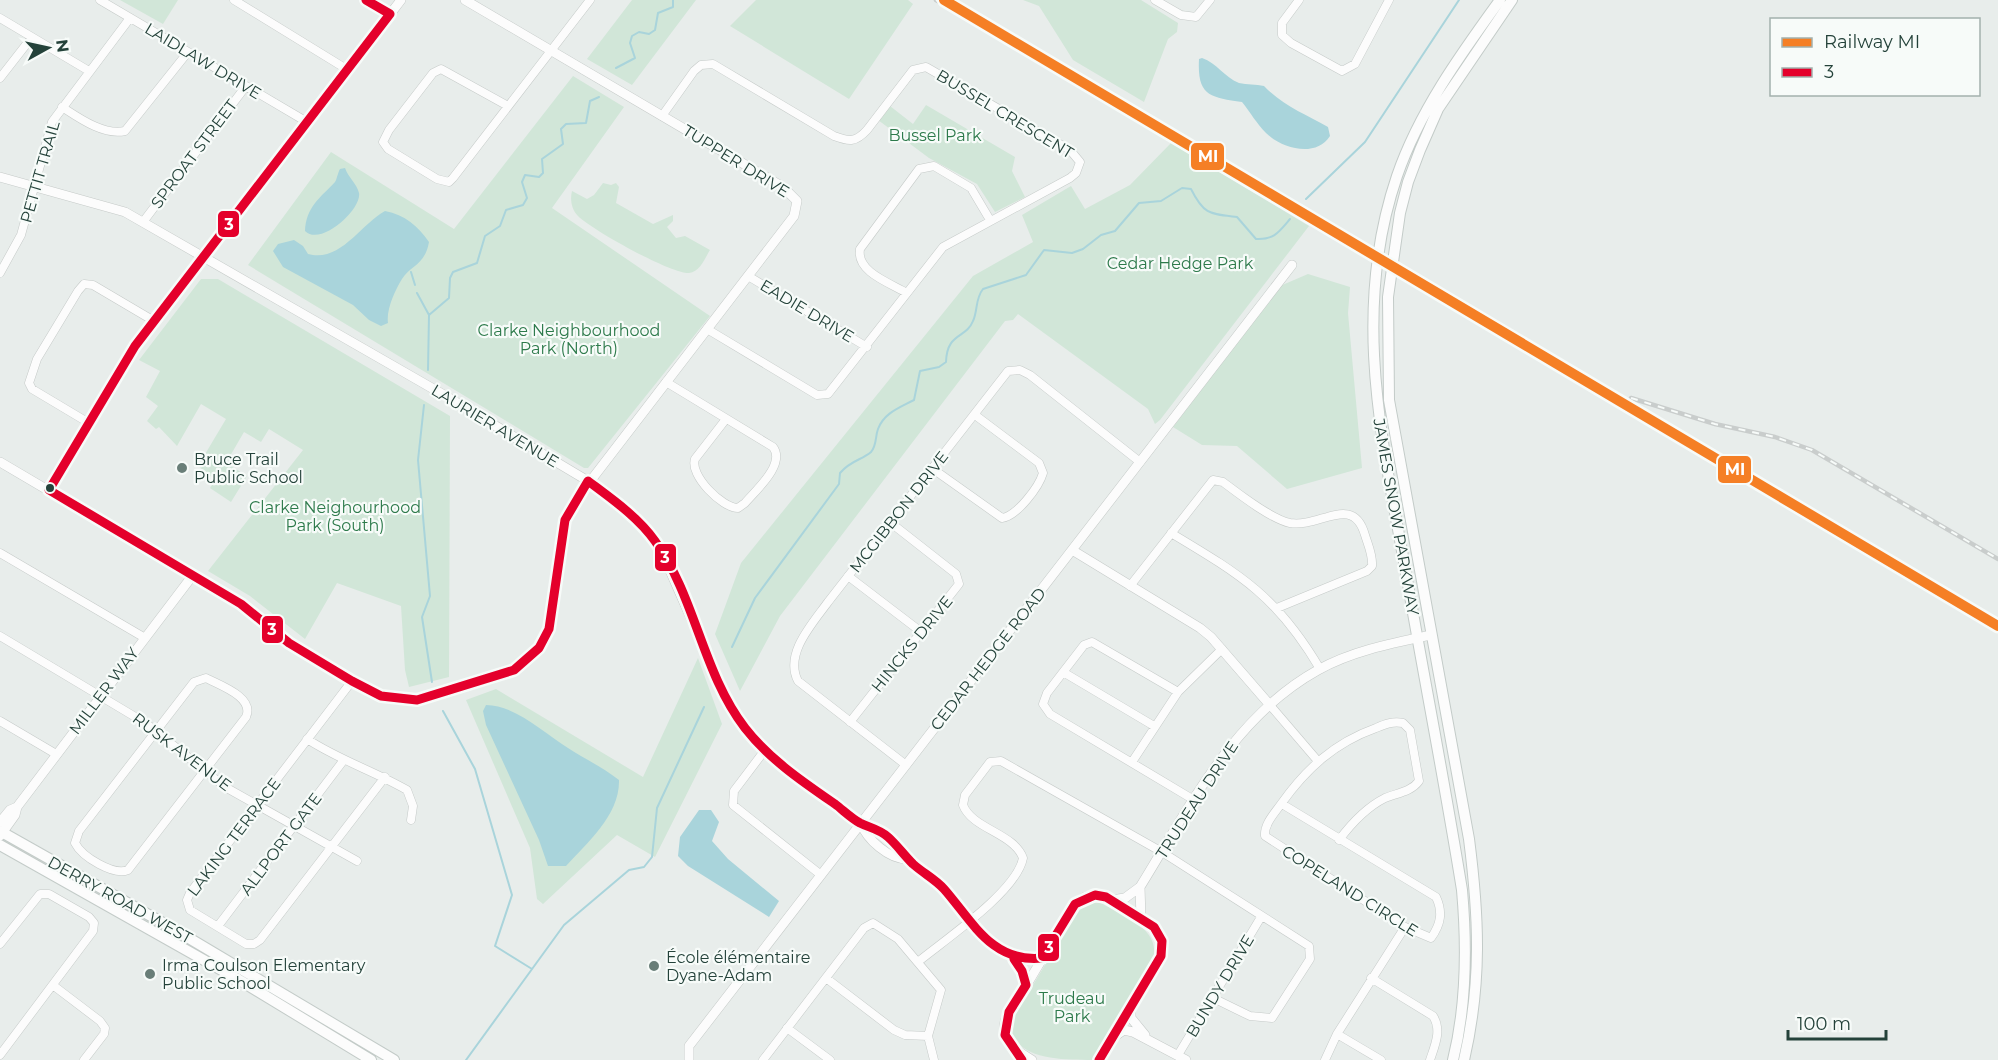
<svg xmlns="http://www.w3.org/2000/svg" width="1998" height="1060" font-family="Montserrat,sans-serif">
<rect width="100%" height="100%" fill="#e8edeb"/>
<path fill="#d1e6d8" d="M120,0h58l-15,24z
M632,0h64l-64,85 -45,-26z
M756,0h152l5,4 -64,95 -119,-73z
M1023,0h118l37,23 -1,9 -9,7 -24,63 -71,-42 -34,-54z
M573,76l51,31 -72,101 158,108 -122,152h-4l-336,-203 83,-113 123,77z
M926,105l89,52 -3,14 13,26 -30,15 -18,-28 -48,-26 -51,-38 12,-14 23,18z
M1171,143l138,83 -149,194 -5,4 -7,-15 -130,-95 -5,6 -8,1 -225,295 -40,75 -25,-57 26,-71 232,-287 60,-34 -11,-27 49,-29 14,23 45,-24z
M603,183l8,2 5,-2 3,4 -3,16 37,21 20,-9v6l-6,6 9,11 9,-2 25,14c-5,8 -10,22 -21,23 -18,1 -97,-43 -111,-57 -7,-7 -8,-17 -6,-25l15,8 7,-4z
M1308,274l42,13 -2,26 14,155 -75,21 -50,-43 -35,-1 -29,-18 107,-141z
M201,279h17l232,137 -1,261 -40,10 -4,-17 -4,-64 -64,-23 -32,56 -55,-43 -42,-25 95,-121 -34,-21 -8,13 -17,-10 -18,31 21,13 -16,26 -21,-14 5,-8 -17,-14 28,-47 -25,-15 -24,42 -18,-19 -3,2 -9,-8 11,-15 -12,-9 14,-26 -21,-11z
M698,658l24,66 -67,133 -38,-22 -74,69 -6,-5 -7,-51 -64,-148 30,-11 147,88z
M1093,903h8c21,12 57,24 53,53l-62,104c-30,0 -83,0 -81,-38l65,-109 10,-9z"/>
<path fill="#a9d4db" d="M1202,58c15,5 22,19 37,25 8,2 17,1 25,3 19,20 41,28 64,41l2,9c-14,22 -48,13 -64,-3 -9,-9 -16,-21 -24,-31 -32,-5 -45,-6 -43,-43z
M345,168c3,9 12,16 14,25 3,16 -38,54 -54,38 1,-24 15,-33 30,-49 2,-3 3,-10 5,-13z
M385,211c20,4 33,15 44,31 -4,23 -18,23 -27,37 -7,11 -16,31 -14,44l-7,3 -12,-6 -16,-15 -70,-38 -10,-16 5,-7 16,-4 9,6 5,8c32,9 52,-29 77,-43z
M486,705c29,0 58,28 82,43 17,11 34,19 51,32 1,35 -32,63 -53,86h-18l-9,-26 -53,-115 -3,-14z
M699,810h12l8,12 -7,19 16,18 51,42 -10,16 -81,-51 -10,-10 2,-19z"/>
<g fill="none" stroke-linecap="round" stroke-linejoin="round">
<path stroke="#a9d4db" stroke-width="2" d="M616,68l19,-10 -5,-15 2,-7 7,-4 10,2 6,-4 3,-17 15,-6v-7
M1306,199l59,-57 94,-142
M411,272l4,13
M417,293l12,22 -1,55
M429,315l20,-17 1,-20 3,-6 24,-9 8,-27 15,-10 6,-16 17,-5 4,-7 -5,-16 3,-7 14,2 4,-4 -1,-14 21,-15 -2,-15 5,-5 20,-1 4,-22 9,-4
M424,405l-6,55 12,136 -8,21 10,65
M732,647l23,-49 84,-114 1,-11c11,-13 22,-13 31,-21 6,-7 4,-15 7,-23 6,-16 21,-21 36,-29l6,-29 19,-4 7,-5c1,-30 20,-23 27,-41 5,-11 2,-22 10,-32l43,-14 18,-25 28,3 11,-4 18,-14 14,-4 24,-28 22,-2 21,-13 9,1c13,26 19,25 46,28l19,22c18,1 23,-7 34,-20
M443,711l32,58 37,126 -17,51 37,23
M466,1060l98,-135 65,-55 15,-3 8,-10 5,-49 47,-101"/>
<g stroke="#c5cac8" stroke-width="9">
<path id="minor" d="M100,0l207,122
M234,0l114,70
M366,0l24,14
M1155,0l26,15 15,2 14,-17
M1299,0l-17,23v12l9,8 51,28 13,-7 34,-64
M0,18l89,53
M0,78l32,-41
M508,106l-67,-37 -8,4 -44,57 -6,12 5,7 49,30 12,3 4,-4 137,-178
M62,107c17,11 42,29 63,24l63,-79
M662,116l32,-45 7,-6 12,-1 121,72c16,6 22,6 33,-6l46,-60 13,-3 144,83 10,12 -4,11 -6,5 -127,69 -115,147 -11,1 -110,-66
M143,222l103,-136
M0,273l21,-38 31,-113 78,-104
M748,276l119,71
M907,293c-17,-10 -51,-21 -47,-44l59,-80 15,-3 37,22 19,32
M666,382l107,65c13,17 -17,43 -28,56l-7,5c-16,0 -49,-33 -43,-49l31,-40
M89,423l-57,-34 -3,-6 8,-24 41,-68 6,-7 9,1 61,36
M933,469l69,49c15,-2 37,-31 41,-45l-4,-10 -64,-48
M1171,533c70,42 106,63 149,136
M0,553l145,85
M848,576l72,55
M1130,586l83,-106 10,2c16,12 48,37 67,41 30,5 63,-30 75,12 3,10 8,20 7,31l-5,5 -90,37
M0,636l147,88 78,63 132,74
M1063,672l91,54
M206,678c13,7 49,19 40,39l-118,153c-14,6 -46,-13 -53,-27l4,-12 115,-149z
M352,681l-162,212 -3,7 3,10 56,34h8l6,-4 125,-163
M1178,692l-86,-50 -8,3 -37,48 -4,11 7,10 144,86
M1269,704l48,56
M0,721l56,33
M850,722l109,-138 -3,-10 -65,-51
M307,739c32,21 67,32 100,51l6,16 -2,14
M765,750l-31,41 -1,14 88,70
M1132,762l46,-70 44,-43
M906,765l-108,-84c-14,-27 14,-57 30,-79l180,-231 12,-1 10,5 110,87
M1282,804l154,93c7,15 5,27 -5,41l-26,-11 -140,-91c-1,-12 9,-22 16,-32 25,-35 53,-61 95,-76 9,-4 17,-7 27,-5l7,7 9,51c-8,11 -22,12 -34,17 -18,9 -34,26 -46,42
M218,926l125,-165
M0,944l40,-50h9l40,23 5,6 -1,8 -93,124
M919,961c27,-22 98,-70 104,-103 -9,-25 -51,-29 -60,-53l2,-10 25,-33 11,-1 161,91 147,94 1,13 -38,59 -22,-2 -37,-18
M826,978l68,52 11,5 23,1
M1371,978l62,38c9,14 2,29 -3,44
M54,986l46,35 5,7 -1,6 -20,26
M787,1028l43,32
M1337,1034l44,26
M1178,1055l83,-138
M763,1060l101,-132 9,-5 25,16 43,51 -13,46 6,24
M1325,1060l12,-26 68,-107"/>
</g>
<g stroke="#c5cac8" stroke-width="10">
<path id="tertiary" d="M0,177l125,35 319,183 144,86 33,24 18,17 22,28 65,148 24,38 20,19 91,68c21,3 34,20 46,35 10,12 26,19 36,30 26,28 54,82 99,70
M0,462l241,142 48,39 63,38 29,15 13,3 23,1 71,-21 26,-9 19,-15 16,-26 16,-109 7,-15 222,-289 3,-15 -14,-14 -318,-187
M49,490l86,-144 266,-346
M1072,550l128,78 11,9 58,67
M0,822l10,-12 7,-3
M861,823c6,17 28,36 46,36
M0,836l15,-21 2,-8 176,-232
M1140,887l1,32
M1111,900l14,-2 15,-11c49,-79 93,-170 178,-217 34,-19 75,-27 113,-35
M1014,959l8,12 4,14
M1131,1007v11l14,17
M1115,1036l9,-6 9,2 53,28
M689,1060v-14l603,-781
M1032,1060c-16,-10 -31,-17 -27,-39l70,-117c5,-5 12,-9 21,-9 10,0 21,9 29,14 20,12 48,25 33,52l-59,99"/>
</g>
<g stroke="#c3cbc8" stroke-width="12">
<path id="secondary" d="M0,831l172,97 222,132
M0,845l241,136 130,79
M1453,1060c14,-56 14,-113 9,-170 -17,-106 -38,-212 -56,-317 -24,-134 -55,-262 -9,-397 22,-64 63,-121 103,-176
M1464,1060c18,-78 15,-143 5,-221l-80,-439 -1,-103 12,-84 8,-31 12,-32 18,-41 74,-109"/>
</g>
<use href="#minor" stroke="#fcfcfc" stroke-width="8"/>
<use href="#tertiary" stroke="#fcfcfc" stroke-width="9"/>
<use href="#secondary" stroke="#fcfcfc" stroke-width="10"/>
<g stroke="#c9cdcc" stroke-width="4.5">
<path id="rail" d="M936,0l1062,630
M1631,398l84,26 60,13 37,13 186,109"/>
</g>
<use href="#rail" stroke="#f7fbf9" stroke-width="2" stroke-dasharray="7" stroke-linecap="butt"/>
<g stroke="#f7fbf9" stroke-width="14">
<path id="bus-1" d="M366,0l24,14 -255,332 -86,144 192,114 48,39 63,38 29,15 36,4 97,-30 25,-22 10,-19 16,-109 23,-39c24,18 50,36 67,60 41,57 47,131 90,187 24,31 58,54 90,76 8,6 16,14 25,19 10,5 19,6 28,14 9,8 16,18 25,27 10,9 22,15 31,25 29,33 48,74 98,69l33,-54 20,-9 11,2 48,30 8,14 -1,15 -62,104
M1014,959l8,12 4,14 -17,27 -4,23 17,25"/>
</g>
<use href="#bus-1" stroke="#e4002b" stroke-width="9"/>
<g stroke="#f7fbf9" stroke-width="15">
<path id="rail-1" d="M944,0l1054,626"/>
</g>
<use href="#rail-1" stroke="#f57f25" stroke-width="10"/>
</g>
<g fill="#697e78" stroke="#f7fbf9" stroke-width="2">
<circle cx="182" cy="468" r="6"/>
<circle cx="654" cy="966" r="6"/>
<circle cx="150" cy="974" r="6"/>
</g>
<circle fill="#24423a" stroke="#f7fbf9" stroke-width="2" cx="50" cy="488" r="5"/>
<g text-anchor="middle" dominant-baseline="central" stroke-width="4.5" stroke-linejoin="round" paint-order="stroke">
<g font-size="16" fill="#24423a" stroke="#f7fbf9">
<text transform="translate(203 61) rotate(31)">LAIDLAW DRIVE</text>
<text transform="translate(1005 114) rotate(31)">BUSSEL CRESCENT</text>
<text transform="translate(194 154) rotate(-53)">SPROAT STREET</text>
<text transform="translate(736 161) rotate(32)">TUPPER DRIVE</text>
<text transform="translate(40 172) rotate(-74)">PETTIT TRAIL</text>
<text transform="translate(807 311) rotate(31)">EADIE DRIVE</text>
<text transform="translate(495 426) rotate(31)">LAURIER AVENUE</text>
<text transform="translate(899 512) rotate(-52)">MCGIBBON DRIVE</text>
<text transform="translate(1396 517) rotate(80)">JAMES SNOW PARKWAY</text>
<text transform="translate(912 644) rotate(-51)">HINCKS DRIVE</text>
<text transform="translate(988 659) rotate(-52)">CEDAR HEDGE ROAD</text>
<text transform="translate(104 691) rotate(-53)">MILLER WAY</text>
<text transform="translate(182 752) rotate(37)">RUSK AVENUE</text>
<text transform="translate(1197 800) rotate(-57)">TRUDEAU DRIVE</text>
<text transform="translate(234 837) rotate(-53)">LAKING TERRACE</text>
<text transform="translate(281 844) rotate(-53)">ALLPORT GATE</text>
<text transform="translate(1350 891) rotate(32)">COPELAND CIRCLE</text>
<text transform="translate(120 900) rotate(29)">DERRY ROAD WEST</text>
<text transform="translate(1220 986) rotate(-59)">BUNDY DRIVE</text>
</g>
<g font-size="16" fill="#2d7a4b" stroke="#f7fbf9">
<text x="935" y="135">Bussel Park</text>
<text x="1180" y="263">Cedar Hedge Park</text>
<text x="569" y="330">Clarke Neighbourhood<tspan x="569" dy="18">Park (North)</tspan></text>
<text x="335" y="507">Clarke Neighourhood<tspan x="335" dy="18">Park (South)</tspan></text>
<text x="1072" y="998">Trudeau<tspan x="1072" dy="18">Park</tspan></text>
</g>
<g font-size="16" fill="#24423a" stroke="#f7fbf9" text-anchor="start">
<text x="194" y="459">Bruce Trail<tspan x="194" dy="18">Public School</tspan></text>
<text x="666" y="957">École élémentaire<tspan x="666" dy="18">Dyane-Adam</tspan></text>
<text x="162" y="965">Irma Coulson Elementary<tspan x="162" dy="18">Public School</tspan></text>
</g>
</g>
<g stroke="#f7fbf9" stroke-width="2">
<rect x="1190" y="142" width="35" height="29" rx="6" fill="#f57f25"/>
<rect x="217" y="210" width="23" height="28" rx="6" fill="#e4002b"/>
<rect x="1717" y="455" width="35" height="29" rx="6" fill="#f57f25"/>
<rect x="654" y="543" width="23" height="29" rx="6" fill="#e4002b"/>
<rect x="261" y="615" width="23" height="29" rx="6" fill="#e4002b"/>
<rect x="1037" y="933" width="23" height="29" rx="6" fill="#e4002b"/>
</g>
<g font-size="16" text-anchor="middle" font-weight="bold" fill="#fff">
<text x="1208" y="162">MI</text>
<text x="229" y="230">3</text>
<text x="1735" y="475">MI</text>
<text x="665" y="563">3</text>
<text x="272" y="635">3</text>
<text x="1049" y="953">3</text>
</g>
<rect x="1770" y="18" width="210" height="78" fill="#f7fbf9" stroke="#a3b1ad" stroke-width="1.5"/>
<rect x="1782" y="38" width="30" height="9" fill="#f57f25" stroke="#a3b1ad" stroke-width="1.5"/>
<text x="1824" y="48" font-size="18" fill="#24423a">Railway MI</text>
<rect x="1782" y="68" width="30" height="9" fill="#e4002b" stroke="#a3b1ad" stroke-width="1.5"/>
<text x="1824" y="78" font-size="18" fill="#24423a">3</text>
<g transform="translate(48 48) rotate(82)" stroke="#f7fbf9" stroke-width="4.5" paint-order="stroke">
<path d="M0-4.5L10 22L0 15L-10 22Z" fill="#24423a"/>
<text y="-9" font-size="16" font-weight="bold" text-anchor="middle" fill="#24423a">N</text>
</g>
<path d="M1788 1030v9h98v-9" fill="none" stroke="#24423a" stroke-width="3"/>
<text x="1797" y="1030" font-size="18" fill="#24423a" stroke="#f7fbf9" stroke-width="4.5" paint-order="stroke">100 m</text>
</svg>
